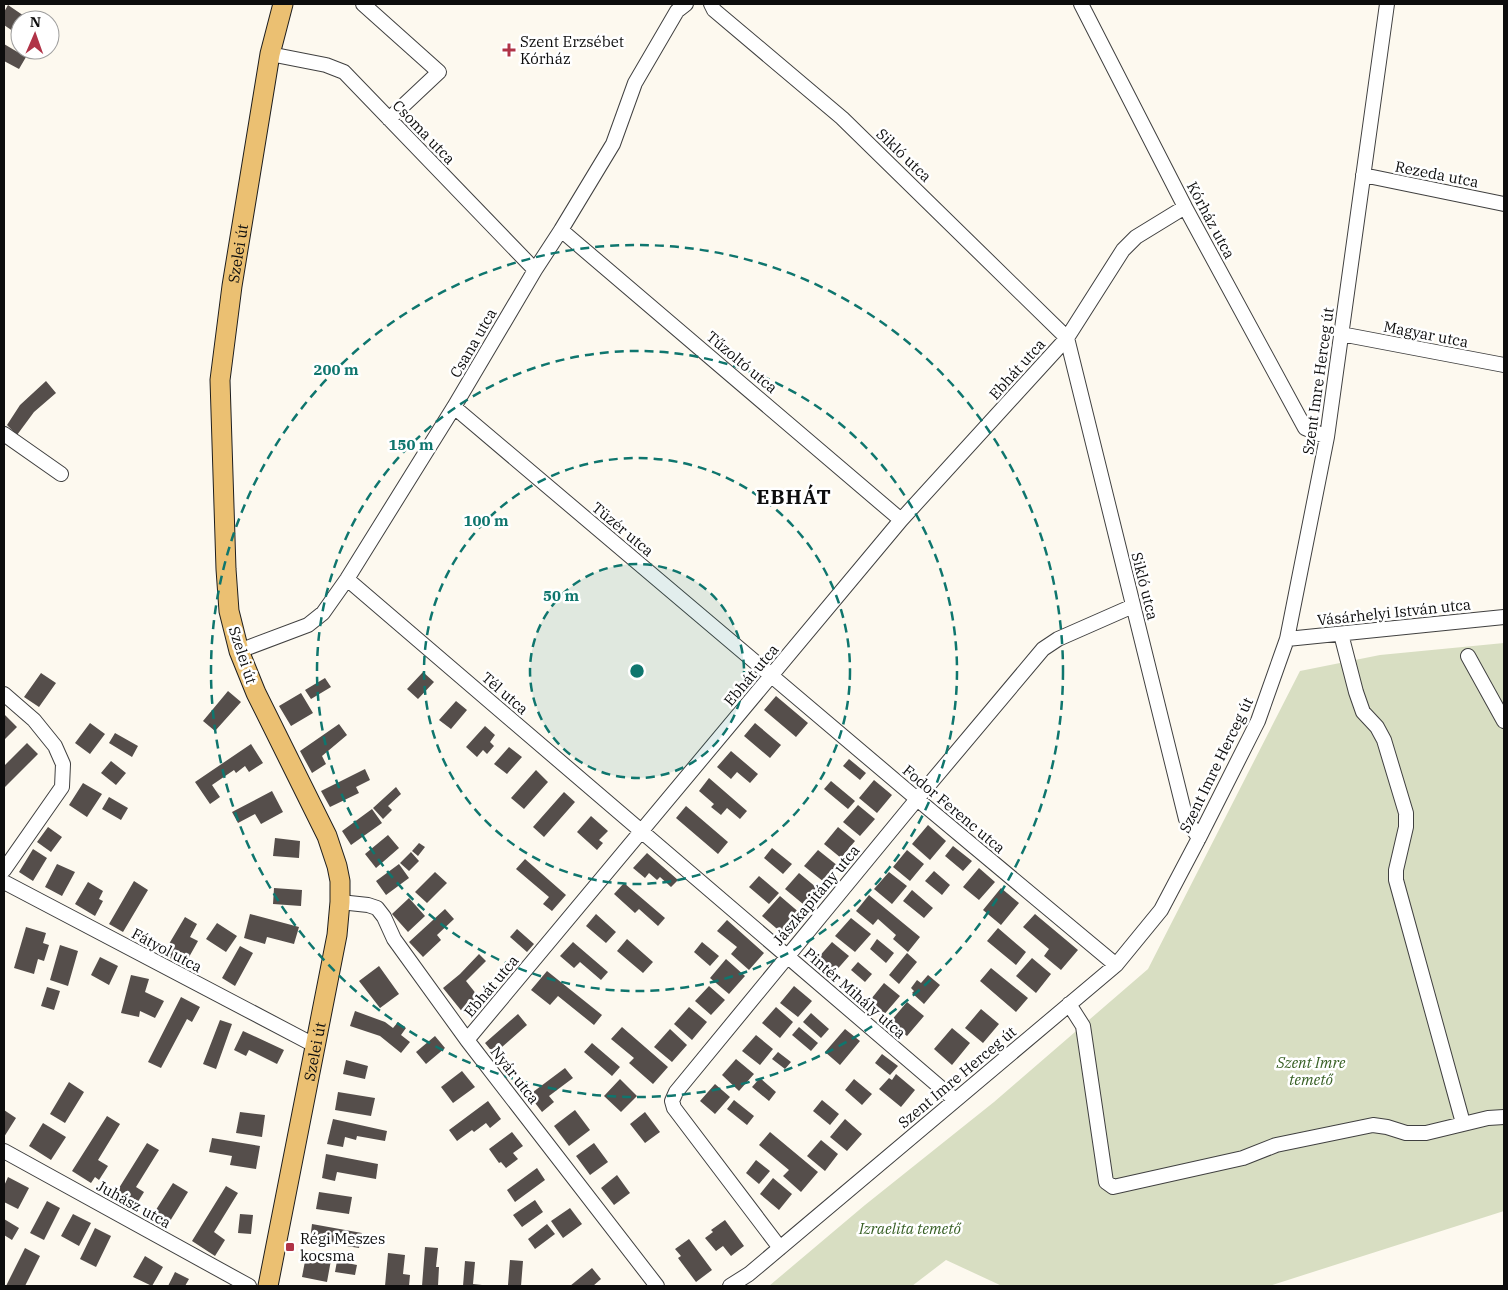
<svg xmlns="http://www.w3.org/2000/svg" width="1508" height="1290" font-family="'IBM Plex Serif',serif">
<rect width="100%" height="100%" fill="#fdf9ef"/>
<path fill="#d8dec2" d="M1504,643v568l-235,75h-267l-56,-26 -34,26h-143l96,-81 129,-103 154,-133 152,-298 80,-16z"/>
<path fill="#554e4b" d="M8,5l22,15h-10v16l-16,-11v-13z
M4,44l22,13 -7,12 -15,-8z
M46,381l10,12 -22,19 -17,23 -10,-10 13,-20z
M423,672l11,10 -16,17 -11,-10z
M41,673l15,10 -17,24 -15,-10z
M325,678l6,9 -20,12 -6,-9z
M228,691l13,11 -26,29 -12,-10z
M301,693l12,20 -22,13 -12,-20z
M776,696l32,27 -12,14 -32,-27z
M456,701l11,9 -16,19 -12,-9z
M4,714l13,13 -13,13z
M90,723l15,11 -15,20 -15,-11z
M755,723l26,22 -11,13 -26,-22z
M339,724l8,11 -25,21 4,8 -14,9 -12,-22z
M485,726l10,9 -5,7 4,4 -7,8 -4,-4 -6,7 -11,-10z
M115,733l23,13 -6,11 -23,-14z
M27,743l11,11 -33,33 -1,-21z
M251,744l12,19 -14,9 -4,-6 -9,7 -2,-3 -22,15 8,12 -10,7 -15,-22z
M509,747l13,10 -15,17 -13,-10z
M731,751l27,23 -8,9 -13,-11 -6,7 -14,-12z
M849,759l17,14 -6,7 -17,-14z
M111,761l15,12 -10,12 -15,-12z
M365,769l5,11 -14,7 3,6 -29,14 -9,-16z
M536,770l12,12 -24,27 -13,-11z
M709,778l38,33 -7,8 -13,-11 -6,7 -10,-8 3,-3 -15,-13z
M874,780l18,15 -15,18 -18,-15z
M831,781l24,20 -7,8 -24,-20z
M83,783l19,11 -15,23 -18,-12z
M396,787l5,7 -13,12 4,4 -9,9 -10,-11z
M272,791l11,21 -22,12 -6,-10 -17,9 -6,-11z
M564,792l11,10 -31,35 -11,-10z
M109,797l19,11 -7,12 -19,-11z
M858,805l17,14 -15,17 -17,-14z
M686,806l42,36 -10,12 -42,-36z
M372,809l10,14 -31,22 -9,-14z
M591,816l17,15 -9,9 4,3 -6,7 -20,-18z
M928,825l18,16 -16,19 -18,-16z
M48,827l14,10 -11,15 -14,-10z
M838,827l17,14 -14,17 -17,-14z
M388,835l11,13 -23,20 -11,-14z
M275,838l25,3 -1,17 -26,-2z
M419,843l6,4 -7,9 -6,-5z
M953,846l19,15 -9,10 -18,-15z
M772,848l20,16 -9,10 -19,-16z
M33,849l14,9 -14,23 -14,-9z
M818,850l20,16 -14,16 -20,-16z
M907,850l17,14 -14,17 -17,-14z
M411,852l8,9 -10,10 -9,-8z
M647,853l31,27 -7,7 -11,-10 -3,3 -8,-7 -4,5 -12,-10z
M525,859l41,36 -14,16 -9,-7 6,-7 -33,-28z
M57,864l18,8 -13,24 -17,-9z
M399,864l10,14 -23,17 -10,-14z
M979,868l16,14 -16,18 -16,-13z
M934,871l16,14 -8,10 -17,-14z
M435,872l12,11 -20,20 -12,-11z
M889,872l18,14 -15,18 -18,-15z
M799,873l18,15 -14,16 -18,-15z
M759,876l20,17 -10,11 -20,-17z
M134,881l14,9 -25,42 -14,-8z
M88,882l15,9 -4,8 4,2 -8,15 -20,-12z
M624,883l41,35 -7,8 -19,-17 -4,4 -21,-19z
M274,888l28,2 -1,16 -28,-2z
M1001,888l18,15 -18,22 -18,-15z
M912,890l21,18 -9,10 -21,-17z
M869,895l51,42 -12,15 -15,-13 3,-4 -18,-16 -5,6 -17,-14z
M780,896l21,18 -18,20 -21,-18z
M409,898l16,18 -17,16 -16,-18z
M445,909l9,10 -17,16 4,5 -18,17 -14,-15z
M250,914l49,13 -5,17 -27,-7 -2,7 -21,-6z
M596,914l20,18 -10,11 -20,-17z
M1035,914l43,36 -17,20 -17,-14 5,-7 -26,-22z
M185,917l12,7 -7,13 8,4 -14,25 -21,-12z
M851,918l20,16 -16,18 -20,-16z
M727,920l37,33 -15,17 -18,-16 6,-7 -20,-16z
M217,923l20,13 -11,16 -20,-13z
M26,927l20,6 -3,10 6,2 -5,16 -6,-2 -4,15 -20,-6z
M998,928l28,24 -10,13 -29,-24z
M517,929l17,15 -7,8 -17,-15z
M627,939l26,23 -10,11 -26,-22z
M877,939l17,14 -8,10 -16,-14z
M573,942l35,30 -7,8 -21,-18 -6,6 -14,-12z
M702,942l17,14 -9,10 -16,-14z
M832,942l17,14 -15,17 -17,-14z
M60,945l18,6 -10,35 -18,-6z
M240,946l13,7 -18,33 -13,-8z
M907,953l10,9 -18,22 -10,-9z
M479,954l7,7 -20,20 15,19 -17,14 -21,-26 17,-14z
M100,957l18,9 -9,19 -18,-10z
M1032,958l19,16 -15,19 -20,-17z
M726,959l19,17 -16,18 -19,-16z
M858,962l14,12 -7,8 -14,-12z
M379,966l20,28 -19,14 -21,-27z
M991,968l37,30 -12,14 -36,-31z
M547,971l55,44 -8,10 -36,-29 -8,9 -19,-15z
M131,975l18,4 -4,13 19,9 -9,17 -15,-7 -1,6 -18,-4z
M928,975l12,10 -16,19 -12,-11 2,-2 -3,-3 6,-8 4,3z
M884,983l16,13 -18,21 -15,-13z
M709,986l16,14 -14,15 -16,-14z
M794,986l18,15 -14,16 -18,-14z
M47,987l13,4 -6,19 -13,-4z
M181,997l19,10 -8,15 -5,-3 -26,49 -13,-6z
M907,1002l17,14 -17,20 -17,-14z
M689,1007l18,15 -15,18 -18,-16z
M776,1007l17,15 -13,16 -18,-15z
M981,1009l18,15 -16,19 -18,-15z
M355,1011l30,11 8,6 5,-6 8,6 -5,7 9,7 -9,11 -21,-17 -30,-10z
M811,1013l18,16 -8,9 -18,-16z
M518,1014l9,11 -33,29 -9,-11z
M220,1020l12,4 -16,45 -13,-5z
M622,1027l46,40 -15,17 -24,-21 5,-5 -23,-19z
M799,1027l19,16 -7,8 -19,-16z
M952,1028l18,15 -18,22 -18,-16z
M670,1029l17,16 -15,17 -18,-15z
M845,1029l15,12 -20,24 -15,-13z
M243,1031l41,19 -7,14 -28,-14 -3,6 -12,-6z
M756,1035l17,14 -13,16 -18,-14z
M435,1036l10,12 -19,16 -10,-12z
M592,1043l28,24 -8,9 -28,-24z
M778,1052l13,10 -6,7 -13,-10z
M882,1054l16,12 -8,9 -15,-12z
M736,1059l18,15 -15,17 -17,-16z
M346,1060l22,6 -3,13 -22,-5z
M565,1068l8,10 -24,18 5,6 -12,10 -13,-17z
M462,1071l13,16 -22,16 -12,-16z
M896,1074l19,16 -14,17 -22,-18 10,-11 3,2z
M760,1078l16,14 -7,9 -17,-14z
M620,1079l17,17 -16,16 -17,-16z
M854,1079l18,15 -10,11 -17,-15z
M69,1082l15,10 -19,31 -15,-9z
M715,1084l15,13 -15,17 -15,-13z
M338,1092l37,6 -4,18 -36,-6z
M734,1100l20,16 -7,9 -20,-16z
M822,1100l17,14 -9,11 -17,-14z
M488,1101l13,18 -11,9 -4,-5 -12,9 -2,-2 -15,11 -8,-11z
M4,1110l12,8 -12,19z
M575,1110l15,20 -21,16 -15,-20z
M240,1112l25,3 -3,22 -26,-4z
M645,1112l15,20 -15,11 -15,-19z
M107,1116l13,8 -22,36 10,6 -9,14 -4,-3 -4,6 -19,-12z
M333,1119l54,12 -2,10 -28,-5 -1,4 -11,-3 -2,10 -16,-3z
M845,1119l17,15 -15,17 -17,-14z
M43,1123l23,14 -15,23 -22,-14z
M512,1132l11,14 -10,7 5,6 -12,9 -5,-6 -2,1 -10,-14z
M770,1132l48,40 -17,20 -18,-16 6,-6 -30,-25z
M212,1138l48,8 -4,23 -26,-4 2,-9 -23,-4z
M821,1140l17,14 -13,17 -18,-15z
M147,1143l12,7 -23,37 8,5 -10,16 -20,-12z
M594,1143l14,19 -18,13 -14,-19z
M326,1154l52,10 -2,15 -39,-7 -2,9 -13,-3z
M756,1160l14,11 -11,13 -13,-11z
M537,1168l8,12 -30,22 -8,-12z
M617,1175l13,18 -16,12 -13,-17z
M8,1177l21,11 -11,21 -14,-7v-16z
M773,1178l19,16 -13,16 -19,-16z
M173,1183l15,9 -21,34 -15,-10z
M226,1186l12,7 -24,39 11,8 -10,16 -23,-15z
M319,1192l33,5 -3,17 -33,-5z
M535,1200l8,12 -21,15 -9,-12z
M47,1201l13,7 -16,32 -14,-7z
M570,1208l12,16 -19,14 -12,-17z
M73,1214l18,9 -12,23 -18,-10z
M240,1214l13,1 -2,19 -13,-1z
M4,1219l15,9 -7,12 -8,-5z
M725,1220l19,26 -13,10 -8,-10 -7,5 -11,-13 8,-6 -2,-2z
M312,1224l50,9 -3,15 -49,-8z
M547,1224l8,10 -20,15 -7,-10z
M95,1228l16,8 -15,31 -16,-8z
M689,1239l23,31 -16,12 -18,-24 3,-2 -6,-7z
M425,1247l13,1 -2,19h3l-1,19h-16z
M25,1248l15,8 -15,30h-19z
M388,1253l17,2 -2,19 7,1 -1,11h-24z
M145,1256l18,11 -11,19 -19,-9z
M306,1256l25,4 -4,22 -25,-5z
M510,1260l13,1 -2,25 -13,-1z
M337,1261l20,4 -2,10 -20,-3z
M465,1261l10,1 -2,22 9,1v1h-19z
M592,1268l9,11 -8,7h-23z
M175,1272l14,7 -4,7h-17z"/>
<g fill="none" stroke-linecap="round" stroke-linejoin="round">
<g stroke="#404040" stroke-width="16">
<path id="minor" d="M363,4l76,68 -50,47
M1081,4l104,203 120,221 22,9
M270,54l56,11 18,7 191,198
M1363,175l141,29
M1185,207l-49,30 -13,13 -56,88 119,481 13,19
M561,230l340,290
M1341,334l163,31
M454,407l463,392 199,166
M4,434l57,40
M347,579l608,521
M1341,634l15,58 7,20 14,15 7,13 22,73v14l-10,43v10l67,243
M1287,639l217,-22
M239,651l69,-26 15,-12 24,-34 107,-172 81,-137 26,-40 52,-86 22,-61 42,-72 9,-7
M1468,656l36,65
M4,694l30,26 21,26 8,18 -1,23 -58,83
M4,882l312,164
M340,902l28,3 9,3 7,9 10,22 73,101 190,246
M1069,1004l14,22 23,156 7,5 130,-29 33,-13 97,-20 14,2 19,6h20l62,-15 16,-1
M467,1040l434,-520 166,-182 -225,-220 -128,-108 -3,-6
M4,1151l245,135
M780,1248l-106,-140 -2,-7 4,-9 241,-293 126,-150 15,-10 75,-33
M730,1286l19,-12 367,-309 45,-55 38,-72 59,-117 29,-82 40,-202 60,-433"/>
</g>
<g stroke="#1e1e1e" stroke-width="21">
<g id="major">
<path id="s1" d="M268,1286l69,-351 3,-33v-21l-3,-15 -10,-30 -71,-143 -17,-42 -10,-40 -3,-42 -6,-189 12,-94 38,-232 13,-50"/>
</g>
</g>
<use href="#minor" stroke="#fff" stroke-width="14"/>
<use href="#major" stroke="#ebc072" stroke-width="19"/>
</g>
<circle cx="637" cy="671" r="107" fill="#0f766e" fill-opacity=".12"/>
<g fill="none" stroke="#0f766e" stroke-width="2.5" stroke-dasharray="9 6">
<circle cx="637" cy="671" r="107"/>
<circle cx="637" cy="671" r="213"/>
<circle cx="637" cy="671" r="320"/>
<circle cx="637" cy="671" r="426"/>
</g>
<g fill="#b03347" stroke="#fff" stroke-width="2">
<path d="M506.5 42.5h5v5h5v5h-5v5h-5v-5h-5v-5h5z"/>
<rect x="285" y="1242" width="10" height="10" rx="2.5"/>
</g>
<g text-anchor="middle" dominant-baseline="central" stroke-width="5" stroke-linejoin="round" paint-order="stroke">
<g font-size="15" fill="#0d0d0d" stroke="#fff" text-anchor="start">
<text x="520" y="41">Szent Erzsébet<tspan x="520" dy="17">Kórház</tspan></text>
<text x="300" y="1238">Régi Meszes<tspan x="300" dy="17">kocsma</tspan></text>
</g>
<g font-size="15" fill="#0d0d0d" stroke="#fff">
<text transform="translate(424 132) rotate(46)">Csoma utca</text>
<text transform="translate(904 155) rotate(44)">Sikló utca</text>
<text transform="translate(1437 174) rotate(11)">Rezeda utca</text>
<text transform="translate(1211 220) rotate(62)">Kórház utca</text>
<text stroke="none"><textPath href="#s1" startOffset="1064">Szelei út</textPath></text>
<text transform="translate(1426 334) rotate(11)">Magyar utca</text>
<text transform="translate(473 343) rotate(-60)">Csana utca</text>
<text transform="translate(742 362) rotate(40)">Tűzoltó utca</text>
<text transform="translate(1017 369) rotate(-48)">Ebhát utca</text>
<text transform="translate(1318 381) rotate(-82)">Szent Imre Herceg út</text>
<text transform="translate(623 529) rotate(40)">Tüzér utca</text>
<text transform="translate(1145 586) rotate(76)">Sikló utca</text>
<text transform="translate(1394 612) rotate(-6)">Vásárhelyi István utca</text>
<text transform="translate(243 655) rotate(72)">Szelei út</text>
<text transform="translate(751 675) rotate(-50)">Ebhát utca</text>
<text transform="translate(505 693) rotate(41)">Tél utca</text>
<text transform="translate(1216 765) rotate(-64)">Szent Imre Herceg út</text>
<text transform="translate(954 809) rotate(40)">Fodor Ferenc utca</text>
<text transform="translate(816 895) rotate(-50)">Jászkapitány utca</text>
<text transform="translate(167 950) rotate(28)">Fátyol utca</text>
<text transform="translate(491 986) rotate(-50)">Ebhát utca</text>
<text transform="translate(855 993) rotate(41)">Pintér Mihály utca</text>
<text stroke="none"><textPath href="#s1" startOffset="239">Szelei út</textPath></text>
<text transform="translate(515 1075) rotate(52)">Nyár utca</text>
<text transform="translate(957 1077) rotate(-40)">Szent Imre Herceg út</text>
<text transform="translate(134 1204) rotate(29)">Juhász utca</text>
</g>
<g font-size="15" font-style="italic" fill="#375f24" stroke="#fff">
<text x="1311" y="1062">Szent Imre<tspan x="1311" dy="17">temető</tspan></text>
<text x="910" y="1228">Izraelita temető</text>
</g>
<g font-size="20" font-weight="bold" letter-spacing="1" fill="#0d0d0d" stroke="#fff">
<text x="794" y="496">EBHÁT</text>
</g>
</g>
<circle cx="637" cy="671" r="8" fill="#0f766e" stroke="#fff" stroke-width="2.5"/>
<g font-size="15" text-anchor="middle" font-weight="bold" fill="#0f766e" stroke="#fff" stroke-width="5" stroke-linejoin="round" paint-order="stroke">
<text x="336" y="375">200 m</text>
<text x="411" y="450">150 m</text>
<text x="486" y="526">100 m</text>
<text x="561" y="601">50 m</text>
</g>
<rect width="1508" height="1290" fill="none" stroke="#0d0d0d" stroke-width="10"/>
<g transform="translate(35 35) rotate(2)"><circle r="24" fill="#ffffff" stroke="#9e9e9e"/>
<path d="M0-4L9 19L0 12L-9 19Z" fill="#b03347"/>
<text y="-8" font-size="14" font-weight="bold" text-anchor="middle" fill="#0d0d0d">N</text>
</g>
</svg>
